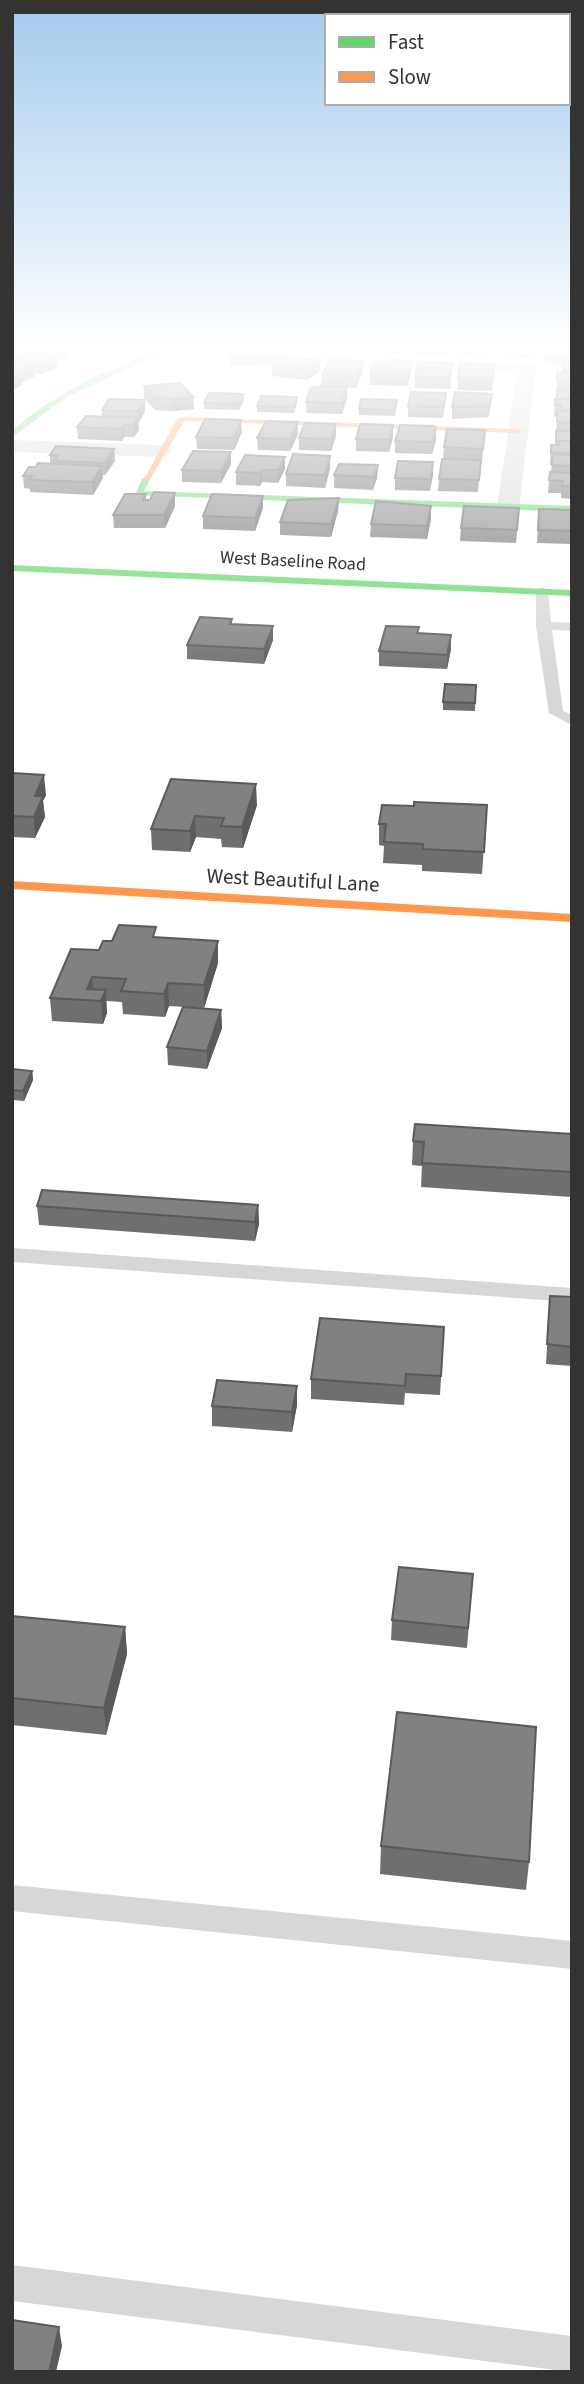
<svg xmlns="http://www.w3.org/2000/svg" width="584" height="2384" viewBox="0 0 584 2384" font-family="'Source Sans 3',sans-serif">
	<rect width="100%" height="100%" fill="#fff"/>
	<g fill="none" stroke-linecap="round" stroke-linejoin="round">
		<g fill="#d7d7d7" fill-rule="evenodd">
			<path d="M542,587L548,591L551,622L572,623V631L552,630L563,711L572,715V725L549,713L536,626V591Z"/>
			<path d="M12,1248L572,1288V1302L12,1262Z"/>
			<path d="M12,1885L572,1941V1969L12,1911Z"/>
			<path d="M12,2265L572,2336V2372L12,2301Z"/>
		</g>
		<g fill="#d7d7d7" fill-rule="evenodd">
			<path d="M319,350H337L334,355L338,357L533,364L536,368L519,507L516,512H500L497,507L517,373L336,367L316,361L313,357Z"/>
			<path d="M12,440L161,445L168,447L171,451L168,455L161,457L12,452Z"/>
		</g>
		<g fill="#63d668" fill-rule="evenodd">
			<path d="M159,350H170L68,396L12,437V431C55,392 106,371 159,350Z"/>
			<path d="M146,476L150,479L144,491L572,506V512L135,495L142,479Z"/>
			<path d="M12,565L572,590V596L12,571Z"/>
		</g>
		<g fill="#ff974d" fill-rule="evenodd">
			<path d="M181,417L518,429L522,431L518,433L184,421L150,479L143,481L177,419Z"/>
			<path d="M12,881L572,914V922L12,889Z"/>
		</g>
	</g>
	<g fill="#6f6f6f">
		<path d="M26,350H73V352L65,360L57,359L58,367L41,374L35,373V376L21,383V386L12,390V351Z"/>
		<path d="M229,350H284L285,356L320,371L307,380L272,376V365L273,364L230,365Z"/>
		<path d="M367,350H403L402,355L367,352Z"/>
		<path d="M413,350H448L446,356L413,355Z"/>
		<path d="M458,350H489L487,358L457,356Z"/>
		<path d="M503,350H536L535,358L502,357Z"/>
		<path d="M545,350H572V499L561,498V493H548L549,480L551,472L552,465H550L551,445H555L557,417H554L555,399H557V372H562V366L544,360Z"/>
		<path d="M363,361V372L356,388L347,387V398L342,414L306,413V402L321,386L322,375Z"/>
		<path d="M412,361L411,372L407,386L370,385V373L389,363Z"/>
		<path d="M452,363L450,389L415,388V377Z"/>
		<path d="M494,375L492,391L457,390L458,378Z"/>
		<path d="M144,386L193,397L194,409L172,411L155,410L144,398Z"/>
		<path d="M492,394L489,417L452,419V407Z"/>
		<path d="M145,400V411L138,423L139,430L134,437H124L122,441L78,439L77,427L102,417V410Z"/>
		<path d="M244,400L239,410L204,409V403Z"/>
		<path d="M397,400L395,416L359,415V409Z"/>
		<path d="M297,403L294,413L257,412V406Z"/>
		<path d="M445,404L443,418L408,417V406Z"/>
		<path d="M393,425V437L389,452L356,451V439Z"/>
		<path d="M436,428V440L432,454L395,453V441Z"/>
		<path d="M242,432L234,450L197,449L196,437Z"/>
		<path d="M298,434L290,451L258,450L257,438Z"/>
		<path d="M336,436L331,451L299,450V438Z"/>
		<path d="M484,442L482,461H481L478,492L438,491L439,479L443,459L444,447Z"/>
		<path d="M50,455L115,461L105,475H103V478L93,495L30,492V489L24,488L23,476L36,467L50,464Z"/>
		<path d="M245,455L285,469L278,483L262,482L260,486L236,485V472Z"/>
		<path d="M330,456V468L325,488L286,486V474Z"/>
		<path d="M231,464L221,483L182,482V470Z"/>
		<path d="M378,465L377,478L373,490L334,488V475Z"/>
		<path d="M433,474L430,491L395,490V478Z"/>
		<path d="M175,493V506L165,528H114L113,515L146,494V500H150Z"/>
		<path d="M339,498L338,511L331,537L280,535V522Z"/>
		<path d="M431,506V518L427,539L370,537L371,524Z"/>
		<path d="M263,508L255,531L203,529V516Z"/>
		<path d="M519,508L516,543L460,541L461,528Z"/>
		<path d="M539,509L572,510V544L537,543Z"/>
		<path d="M232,619V624L273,626V640L264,664L187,659V645Z"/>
		<path d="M419,627L418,633L451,649L447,669L379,666V651Z"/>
		<path d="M476,685L475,711L443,710V702Z"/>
		<path d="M12,773L46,795L43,801L45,817L35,838L12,837Z"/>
		<path d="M171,779L257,805L243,848L222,847L221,839L196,837L190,852L152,850L151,829Z"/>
		<path d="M487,805L482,874L422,871V865L383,863L384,846L379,845V824L414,806Z"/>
		<path d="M112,941H218V963L204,1008L169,1006L165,1017L123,1014L122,1002L106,1001L107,1013L103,1024L52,1021L50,998L99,950Z"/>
		<path d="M221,1010L222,1028L207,1069L168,1065L167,1047Z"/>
		<path d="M12,1069L32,1071L33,1080L24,1101L12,1100Z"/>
		<path d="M572,1134V1197L421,1187L422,1166L412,1165L413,1141Z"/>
		<path d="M258,1205L259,1224L255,1241L39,1225L37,1206Z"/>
		<path d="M572,1297V1366L546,1364L549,1315Z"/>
		<path d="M444,1327L440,1395L405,1393L404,1405L311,1399V1379Z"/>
		<path d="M297,1405L292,1432L212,1426V1406Z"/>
		<path d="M473,1574L467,1648L391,1640L392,1620Z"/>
		<path d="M12,1616L125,1627L127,1654L106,1735L12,1725Z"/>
		<path d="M381,1846L529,1862L526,1890L380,1874Z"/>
	</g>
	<g fill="#5a5a5a">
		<path d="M65,350H73V352L65,360Z"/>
		<path d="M57,356L58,367L41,374L40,363Z"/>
		<path d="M320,360V371L307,380V369Z"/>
		<path d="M363,361V372L356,388V376Z"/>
		<path d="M412,361L411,372L407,386V375Z"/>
		<path d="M35,365V376L21,383V386L12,390V379L19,375V372Z"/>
		<path d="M347,387V398L342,414V403Z"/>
		<path d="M244,394V400L239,410V404Z"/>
		<path d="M193,397L194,409L172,411V399Z"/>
		<path d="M297,397V403L294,413V407Z"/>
		<path d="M145,400V411L139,423L138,411Z"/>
		<path d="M138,418L139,430L134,437L133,425Z"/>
		<path d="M241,420L242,432L234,450V438Z"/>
		<path d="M298,422V434L290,451V439Z"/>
		<path d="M336,424V436L331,451V439Z"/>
		<path d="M124,425V437L122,441L121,429Z"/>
		<path d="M393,425V437L389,452V440Z"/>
		<path d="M436,428V440L432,454L433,442Z"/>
		<path d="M114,449L115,461L105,475V463Z"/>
		<path d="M231,452V464L221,483V471Z"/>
		<path d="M330,456V468L325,488V475Z"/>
		<path d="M285,457V469L278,483V470Z"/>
		<path d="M433,462V474L430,491L431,479Z"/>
		<path d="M378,465L377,478L373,490L374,477Z"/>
		<path d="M102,466L103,478L93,495L92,482Z"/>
		<path d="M262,470V482L260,486V473Z"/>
		<path d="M175,493V506L165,528L164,515Z"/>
		<path d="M263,496V508L255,531V518Z"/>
		<path d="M339,498L338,511L331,537V524Z"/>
		<path d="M431,506V518L427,539V526Z"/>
		<path d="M273,626V640L264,664V649Z"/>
		<path d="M451,635V649L447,669V655Z"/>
		<path d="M44,775L46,795L43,801L45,817L35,838L34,817L35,796Z"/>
		<path d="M256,784L257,805L243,848L242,827Z"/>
		<path d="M195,816L196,837L190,852V831Z"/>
		<path d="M218,941V963L204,1008V985Z"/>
		<path d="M92,977L94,1000L87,989Z"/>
		<path d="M168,983L169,1006L165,1017L164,994Z"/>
		<path d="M106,990L107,1013L103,1024L101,1001Z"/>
		<path d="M221,1010L222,1028L207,1069V1051Z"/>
		<path d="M32,1071L33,1080L24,1101L23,1091Z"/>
		<path d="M258,1205L259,1224L255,1241V1222Z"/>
		<path d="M297,1386V1405L292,1432V1412Z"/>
		<path d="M125,1627L127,1654L106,1735L104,1708Z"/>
		<path d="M59,2327L62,2346L56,2372H49Z"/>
	</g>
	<g fill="#818181" stroke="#5a5a5a" stroke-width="2">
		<path d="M21,350L57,356L40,363L12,359V351Z"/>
		<path d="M230,350H284L285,353L230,354Z"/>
		<path d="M458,350H487V352Z"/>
		<path d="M549,350H572V358H571Z"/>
		<path d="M285,356L320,360L307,369L272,365Z"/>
		<path d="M329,360L363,361L356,376L322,375Z"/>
		<path d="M390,360L412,361L407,375L370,373L375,362L389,363Z"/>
		<path d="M563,361H572V371L563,370Z"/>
		<path d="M12,362L35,365L19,372L12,371Z"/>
		<path d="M418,362L452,363L450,378L415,377Z"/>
		<path d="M460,363L494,364L493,379L458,378Z"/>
		<path d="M557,372H572V382L557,381Z"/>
		<path d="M12,373L20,374L12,379Z"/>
		<path d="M180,383L193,397L172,399L155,398L144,386Z"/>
		<path d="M323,386L347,387L342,403L306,402L311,388Z"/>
		<path d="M557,390L572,391V399H557Z"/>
		<path d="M411,392L446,393L444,407L408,406Z"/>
		<path d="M455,392L492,394L490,406L452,407Z"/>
		<path d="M209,393L244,394L239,404L204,403Z"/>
		<path d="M261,396L297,397L294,407L257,406Z"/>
		<path d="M109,399L145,400L138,411L102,410Z"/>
		<path d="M361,399L397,400L395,410L359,409Z"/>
		<path d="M555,399H572V410H561V405H555Z"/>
		<path d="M557,411L572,412V423L557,422Z"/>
		<path d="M86,416L138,418L133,425H124L121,429L77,427Z"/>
		<path d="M205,419L241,420L234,438L196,437Z"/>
		<path d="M266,421L298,422L290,439L257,438Z"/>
		<path d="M305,423L336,424L331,439L299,438Z"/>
		<path d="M360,424L393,425L389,440L356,439Z"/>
		<path d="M400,425L434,426L436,428L433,442L395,441Z"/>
		<path d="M447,429L485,430L483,449L444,447Z"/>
		<path d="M556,431H572V441H559V442H556Z"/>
		<path d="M559,441H572V453H551V445H559Z"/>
		<path d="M56,446L114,449L105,463L54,461L58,455H50Z"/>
		<path d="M193,451L231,452L221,471L182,470Z"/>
		<path d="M293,454L330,456L325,475L286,474Z"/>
		<path d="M553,454L572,455V466L552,465Z"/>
		<path d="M245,455L285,457L278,470H262L260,473L236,472Z"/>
		<path d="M442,459L481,460L479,480L439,479Z"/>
		<path d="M398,461L433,462L431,479L395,478Z"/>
		<path d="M38,463L102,466L92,482L29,480L32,476H23L29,467H36Z"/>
		<path d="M339,464L378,465L374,477L334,475Z"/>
		<path d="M550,472L572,473V486H562L563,481L549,480Z"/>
		<path d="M154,492L175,493L164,515H113L125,494H146L143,500H150Z"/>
		<path d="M212,494L263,496L255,518L203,516Z"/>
		<path d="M339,498L331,524L280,522L288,500Z"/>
		<path d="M376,501L431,506L427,526L371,524Z"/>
		<path d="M464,506L519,508L517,530L461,528Z"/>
		<path d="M539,509L572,510V531L538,530Z"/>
		<path d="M200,617L232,619L230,624L273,626L264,649L187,645Z"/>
		<path d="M386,626L419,627L417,633L451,635L447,655L379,651Z"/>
		<path d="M445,684L476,685L475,703L443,702Z"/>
		<path d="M12,773L44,775L35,796H43L34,817L12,816Z"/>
		<path d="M171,779L256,784L242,827L221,826L224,818L195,816L190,831L151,829Z"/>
		<path d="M414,802L487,805L484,852L423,849V844L384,842L386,824H379L382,805L414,806Z"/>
		<path d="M119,925L156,927L153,937L218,941L204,985L168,983L164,994L121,991L126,979L92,977L87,989L106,990L101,1001L50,998L71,949L99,950L103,941H112Z"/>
		<path d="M183,1007L221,1010L207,1051L167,1047Z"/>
		<path d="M12,1069L32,1071L23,1091L12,1090Z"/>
		<path d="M415,1124L572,1134V1172L422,1163L424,1142L413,1141Z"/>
		<path d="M42,1190L258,1205L255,1222L37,1206Z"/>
		<path d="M550,1296L572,1297V1347L547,1344Z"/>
		<path d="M320,1318L444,1327L441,1376L406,1374L405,1386L311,1379Z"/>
		<path d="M217,1380L297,1386L292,1412L212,1406Z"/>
		<path d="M399,1567L473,1574L468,1628L392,1620Z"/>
		<path d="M12,1616L125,1627L104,1708L12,1698Z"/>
		<path d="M397,1712L536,1727L529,1862L381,1846Z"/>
		<path d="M12,2320L59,2327L49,2372H12Z"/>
	</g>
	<linearGradient id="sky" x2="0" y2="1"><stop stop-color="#a3caec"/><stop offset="0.51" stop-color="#fff"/><stop offset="1" stop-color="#fff" stop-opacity="0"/></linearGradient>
	<rect width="584" height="684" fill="url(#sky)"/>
	<g text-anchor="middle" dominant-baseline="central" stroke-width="7" stroke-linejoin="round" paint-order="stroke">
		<g font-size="18" fill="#333" stroke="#fff">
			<text transform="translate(293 561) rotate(3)">West Baseline Road</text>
		</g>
		<g font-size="21" fill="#333" stroke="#fff">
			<text transform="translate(293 880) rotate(3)">West Beautiful Lane</text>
		</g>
	</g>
	<rect width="584" height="2384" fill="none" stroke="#333333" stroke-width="28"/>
	<rect x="325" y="14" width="245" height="91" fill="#ffffff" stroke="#adadad" stroke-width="2"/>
	<rect x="339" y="37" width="35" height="10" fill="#63d668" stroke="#adadad" stroke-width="2"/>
	<text x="388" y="49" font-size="21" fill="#333333">Fast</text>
	<rect x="339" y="72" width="35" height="10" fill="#ff974d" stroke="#adadad" stroke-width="2"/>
	<text x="388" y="84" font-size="21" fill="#333333">Slow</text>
</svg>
